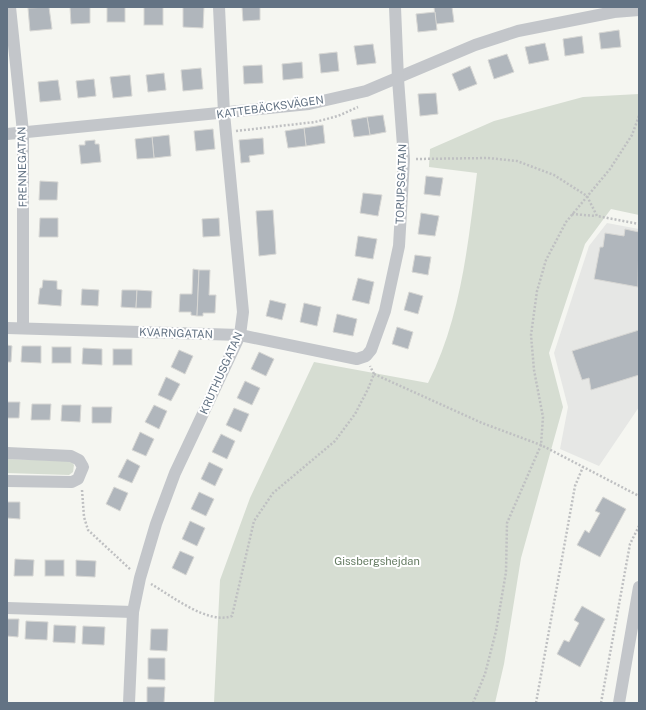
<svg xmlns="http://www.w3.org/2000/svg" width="646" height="710" viewBox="0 0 646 710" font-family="'Public Sans',sans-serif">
	<rect width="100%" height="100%" fill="#f5f6f1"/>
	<path fill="#e6e7e5" d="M607,223L639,229V407L599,466L560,449L568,407L554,353L589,246Z"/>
	<g fill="#d6ddd2">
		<path d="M639,94V215L611,209L585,244L549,353L563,407L521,558L504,664L495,703H214L220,580L250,498L314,362L428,383C461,318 468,244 477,173L429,167L430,149L494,121L583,97Z"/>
		<path d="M7,459L71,461L74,465L73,472L69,475L7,473Z"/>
	</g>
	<g fill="#b0b6bc" stroke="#d7d7d4">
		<path d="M49,7L52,29L30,31L28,8Z"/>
		<path d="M70,7H90V23L71,24Z"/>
		<rect x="107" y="7" width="18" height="15"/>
		<rect x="144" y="7" width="19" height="18"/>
		<path d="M183,7H204L203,28L183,27Z"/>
		<path d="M242,7H260V20L243,21Z"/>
		<path d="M434,7H452L454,22L436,24Z"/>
		<path d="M435,12L437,30L418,32L416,14Z"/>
		<path d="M619,30L621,47L601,49L599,33Z"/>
		<path d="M582,36L584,53L565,56L563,39Z"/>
		<path d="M545,43L549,60L529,64L525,47Z"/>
		<path d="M373,44L376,63L357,65L354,46Z"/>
		<path d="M337,52L339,71L321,73L319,54Z"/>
		<path d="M507,54L514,72L494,79L488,60Z"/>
		<path d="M302,62L303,78L283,80L282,64Z"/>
		<path d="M262,65L263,83L244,84L243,66Z"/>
		<path d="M470,66L477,84L459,91L452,74Z"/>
		<path d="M201,68L203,89L183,91L181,70Z"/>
		<path d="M164,73L166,90L148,92L146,75Z"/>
		<path d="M130,75L132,96L113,98L110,77Z"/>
		<path d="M94,79L96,96L78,98L76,81Z"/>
		<path d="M58,80L61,100L40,102L38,82Z"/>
		<path d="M436,93L438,114L420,116L418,94Z"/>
		<path d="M383,115L386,132L370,135L367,117Z"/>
		<path d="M367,117L370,135L354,137L351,120Z"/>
		<path d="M323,125L325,143L306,146L304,128Z"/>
		<path d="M304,128L306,146L288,148L285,131Z"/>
		<path d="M213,129L215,149L196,151L194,131Z"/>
		<path d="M169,135L171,156L154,158L152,137Z"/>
		<path d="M152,137L154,158L137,159L135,139Z"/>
		<path d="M263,138L264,154L249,156L250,162L241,163L239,140Z"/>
		<path d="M95,140V144H99L101,162L81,164L79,145H85V141Z"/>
		<path d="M426,176L443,178L440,196L424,194Z"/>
		<path d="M40,181L58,182L57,200H39Z"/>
		<path d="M363,193L382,195L378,216L360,213Z"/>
		<path d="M273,210L276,254L259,256L256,211Z"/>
		<path d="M421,213L439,216L435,236L418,234Z"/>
		<path d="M40,218H58V237H39Z"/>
		<path d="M219,218L220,236L203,237L202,219Z"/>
		<path d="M625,229L639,232L638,287L594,279L600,247H603L605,233L624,236Z"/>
		<path d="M358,236L377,239L373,259L355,256Z"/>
		<path d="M415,255L431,257L428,275L412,272Z"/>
		<path d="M193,269L199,270L197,316L191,315V312H179L180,294H192Z"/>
		<path d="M199,270H210L209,295H216L215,313H203V316H197Z"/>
		<path d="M358,278L374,282L369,304L352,300Z"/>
		<path d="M43,280L57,281V289L62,290L61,306L38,304L40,288H42Z"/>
		<path d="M82,289L99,290L98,306L81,305Z"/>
		<path d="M122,290H137L136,308L121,307Z"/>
		<path d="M137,290L152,291L151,308H136Z"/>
		<path d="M409,292L423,296L418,314L404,310Z"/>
		<path d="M270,300L286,304L282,320L266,316Z"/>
		<path d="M304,303L321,307L317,326L300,322Z"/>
		<path d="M337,314L357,319L353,336L333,332Z"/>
		<path d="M397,327L413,332L408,349L392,344Z"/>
		<path d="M639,330V375L591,390L589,378L582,380L572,351Z"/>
		<path d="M7,345L12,346L11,362H7Z"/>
		<path d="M22,346H41V363L21,362Z"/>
		<rect x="52" y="347" width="19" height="16"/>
		<path d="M83,348L102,349V365L82,364Z"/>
		<rect x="113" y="349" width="19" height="16"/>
		<path d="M179,350L193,356L185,374L171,367Z"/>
		<path d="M259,352L274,359L266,376L251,369Z"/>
		<path d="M166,377L180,384L171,401L158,395Z"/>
		<path d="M245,381L260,388L252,405L237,398Z"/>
		<path d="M7,402H20L19,418H7Z"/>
		<path d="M32,404H51L50,420H31Z"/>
		<path d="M62,405H81L80,422L61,421Z"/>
		<path d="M154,405L167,411L159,429L145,422Z"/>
		<path d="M92,407H112L111,423H92Z"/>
		<path d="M234,408L249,414L241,432L226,425Z"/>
		<path d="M140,432L154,439L146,456L132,450Z"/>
		<path d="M221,434L235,441L227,459L212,452Z"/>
		<path d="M127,459L140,466L132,483L118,477Z"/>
		<path d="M209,462L223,469L215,486L201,479Z"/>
		<path d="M114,487L128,493L120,511L106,504Z"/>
		<path d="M199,492L214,499L206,516L191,509Z"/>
		<path d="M603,497L626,509L600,557L577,545L585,530L589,533L600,513L595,511Z"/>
		<path d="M7,502H20V519L7,518Z"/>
		<path d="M190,521L205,528L197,546L182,539Z"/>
		<path d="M180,551L194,557L186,575L172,568Z"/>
		<path d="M15,559L34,560L33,576H14Z"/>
		<rect x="45" y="560" width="19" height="16"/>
		<path d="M76,560L96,561L95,577L76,576Z"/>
		<path d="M582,606L605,619L580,667L557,654L564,640L569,642L579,623L574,620Z"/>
		<path d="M7,619H19L18,637L7,636Z"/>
		<path d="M26,621L48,622L47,640L25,639Z"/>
		<path d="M54,625L76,626L75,643L53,642Z"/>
		<path d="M83,626L105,627L104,645L82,644Z"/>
		<path d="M151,629H168L167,651L150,650Z"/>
		<path d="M148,658H165V680L148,679Z"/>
		<path d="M147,687H165L164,703H147Z"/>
	</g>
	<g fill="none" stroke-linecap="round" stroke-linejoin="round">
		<g stroke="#bfc0c2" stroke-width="2.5" stroke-dasharray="2 2" stroke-linecap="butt">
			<path d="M236,131L315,122L338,116L358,107"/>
			<path d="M416,159L488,158L517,161L554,175L587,196L597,216L639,224"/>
			<path d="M572,214L596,216"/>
			<path d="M374,374L482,423L541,445L639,496"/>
			<path d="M82,490L84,517L88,530L131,570"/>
			<path d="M151,584C172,596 208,625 232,616L254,521L273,493L335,441L355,414L368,389L374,374L370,366"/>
			<path d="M473,703L485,674L496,631L506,572L507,523L541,445L543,417L534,370L531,335L537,291L546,260L566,222L610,169L632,135L639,116"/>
			<path d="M536,703L575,486L583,467"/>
			<path d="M601,703L630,544L639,526"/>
		</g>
		<g stroke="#c3c6ca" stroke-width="12">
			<path d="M10,7L23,132V328"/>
			<path d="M7,134L309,104L366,91L475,45L518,31L614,12L639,10"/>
			<path d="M7,328L240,335L357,359L366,356L371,350L385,311L399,246L404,159L398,79L395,7"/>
			<path d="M7,453L71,456L79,460L83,467L78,479L72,482L7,481"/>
			<path d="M7,608L133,612"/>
			<path d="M129,703L133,612L140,578L156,524L175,473L240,335L243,312L224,113L219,7"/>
			<path d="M619,703L639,587"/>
		</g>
	</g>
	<g text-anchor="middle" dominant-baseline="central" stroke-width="4" stroke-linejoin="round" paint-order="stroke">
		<g font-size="11" fill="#637384" stroke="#fff">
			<text transform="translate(270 107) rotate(-8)">KATTEBÄCKSVÄGEN</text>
			<text transform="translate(22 167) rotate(-91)">FRENNEGATAN</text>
			<text transform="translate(401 184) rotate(-88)">TORUPSGATAN</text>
			<text transform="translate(176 333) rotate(2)">KVARNGATAN</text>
			<text transform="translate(221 373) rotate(-66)">KRUTHUSGATAN</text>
		</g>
		<g font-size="11" fill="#657b62" stroke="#fff">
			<text x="377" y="561">Gissbergshejdan</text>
		</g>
	</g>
	<rect width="646" height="710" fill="none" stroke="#637384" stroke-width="16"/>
</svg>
